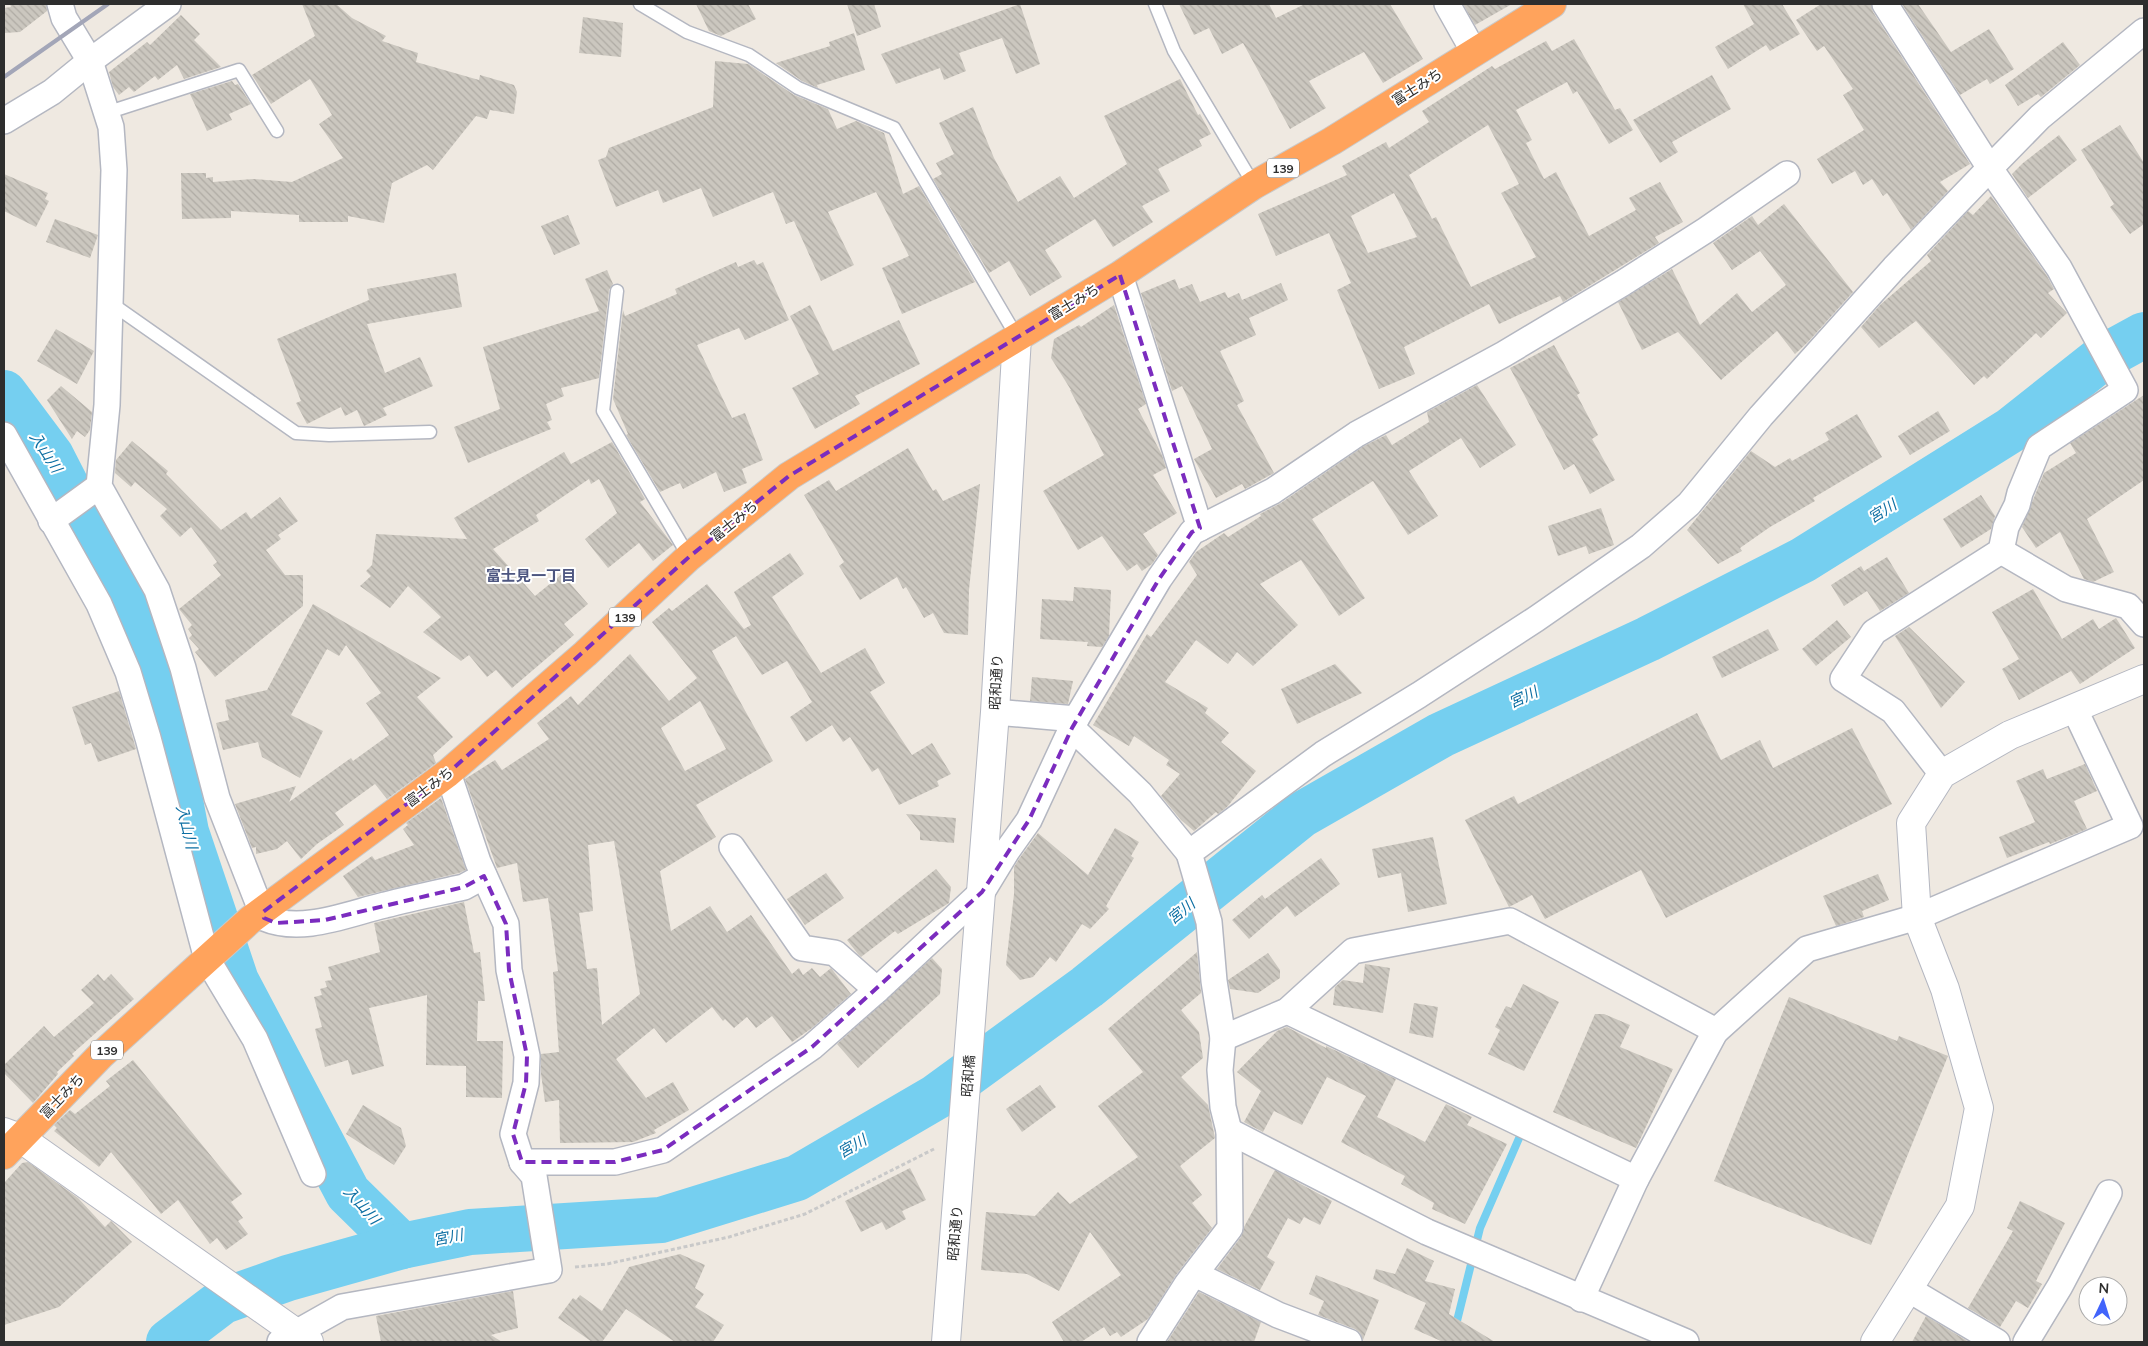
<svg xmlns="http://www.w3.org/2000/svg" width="2148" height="1346" viewBox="0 0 2148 1346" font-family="Mulish,'Noto Sans JP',sans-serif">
	<defs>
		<pattern id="building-back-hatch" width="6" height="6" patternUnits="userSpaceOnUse" patternTransform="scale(1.25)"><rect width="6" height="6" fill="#cbc7bf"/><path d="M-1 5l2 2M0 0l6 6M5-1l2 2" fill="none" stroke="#afaba4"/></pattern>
	</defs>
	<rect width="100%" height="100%" fill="#efe9e1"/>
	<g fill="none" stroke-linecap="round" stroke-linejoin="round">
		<path stroke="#75cff0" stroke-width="8" d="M1448,1342L1454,1333L1480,1228L1520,1136"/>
		<g stroke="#75cff0" stroke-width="46">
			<path d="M4,393L51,456L152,653L186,832L236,981L348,1193L402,1246"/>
			<path d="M169,1342L223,1301L288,1278L402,1246L470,1232L661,1220L797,1178L936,1097L1087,987L1301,815L1441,735L1648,639L1803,560L2011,430L2102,358L2144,335"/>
		</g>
	</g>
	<g fill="url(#building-back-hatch)" fill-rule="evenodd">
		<path d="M10,4H46L47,11L20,32L4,33V8L11,7Z"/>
		<path d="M302,4H336L352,18L386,36L382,41L418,53L416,62L479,80L480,75L514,85L517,92L514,114L490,110L487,119L476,116L433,170L427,165L392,183L384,223L348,216V222H299V215L231,211V218L182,219L181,173H206V178L213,177V182L253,179L292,182L343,158L319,124L332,115L310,79L271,104L252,75L315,36Z"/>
		<path d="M696,4H748L756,19L721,36L709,31Z"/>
		<path d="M847,4H874L881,27L857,36Z"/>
		<path d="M1020,4L1040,64L1016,74L1002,38L959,53L966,71L944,80L940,68L896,84L881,54Z"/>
		<path d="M1179,4H1269L1276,18L1305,4H1390L1423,59L1383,83L1364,52L1309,81L1326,108L1290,129L1243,43L1222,54L1209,28L1194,35Z"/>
		<path d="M1463,4H1512L1475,25Z"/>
		<path d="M1743,4H1782L1800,34L1770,51L1766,45L1728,69L1715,47L1754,24Z"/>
		<path d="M1821,4H1871L1873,12L1970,164L1940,182L1948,191L1911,230L1887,193L1883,196L1872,179L1863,185L1855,171L1832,184L1817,159L1864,130L1843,95L1853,89L1824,46L1817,51L1796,20Z"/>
		<path d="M1902,4H1918L1951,52L1989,29L2014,69L1990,84L1987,79L1960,95Z"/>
		<path d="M181,15L200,34L194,40L221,67L184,79L177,65L158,80L155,76L134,92L129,87L119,95L113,87L109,72L147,42L150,45Z"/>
		<path d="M583,17L623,23L621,57L579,53Z"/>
		<path d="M854,33L865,70L817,85L818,88L802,81L776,63L830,46L829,42Z"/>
		<path d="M1574,39L1615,110L1620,108L1633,130L1609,144L1577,91L1573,94L1567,82L1516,110L1532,140L1526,143L1544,179L1556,172L1589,236L1636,210L1629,198L1660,182L1683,222L1655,237L1659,243L1563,302L1560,296L1499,324L1489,304L1404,347L1415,374L1379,389L1337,290L1351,283L1329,233L1276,256L1258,214L1347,175L1342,166L1386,142L1389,148L1429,122L1422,111L1492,66L1495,69L1546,41L1552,51ZM1488,125L1519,184L1501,193L1536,257L1471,287L1436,217L1432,219L1409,175ZM1394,193L1417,237L1368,253L1351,216Z"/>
		<path d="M2063,42L2080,65L2041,97L2038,94L2018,106L2005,85Z"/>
		<path d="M715,61L748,64L794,95L828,109L837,129L856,121L884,133L903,194L919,186L975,282L902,314L882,268L909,256L876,192L828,212L854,265L821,281L794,221L786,224L773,192L713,217L701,188L663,203L658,190L616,207L598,160L606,157L609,148L713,107Z"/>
		<path d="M1712,75L1731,109L1672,142L1678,152L1660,163L1633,120Z"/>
		<path d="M1180,79L1198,115L1200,114L1211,134L1199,140L1202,146L1158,169L1170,191L1142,206L1153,222L1113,247L1095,219L1045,250L1062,277L1030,296L1009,261L989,273L933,179L942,174L936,163L954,154L939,123L973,107L994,158L1018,202L1060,176L1074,198L1127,164L1104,116Z"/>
		<path d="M232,81L235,85L238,84L251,104L229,114L232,120L207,131L190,94Z"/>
		<path d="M2120,125L2144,163V224L2130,234L2110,207L2114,204L2081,150Z"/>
		<path d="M2059,135L2077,160L2028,198L2012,174L2023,163Z"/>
		<path d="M4,174L48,193L45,199L49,201L36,227L4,211Z"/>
		<path d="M1991,196L2047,276L2054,289L2048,293L2067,313L2041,338L2036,333L1987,379L1984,376L1974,385L1916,321L1879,348L1861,327L1880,305L1931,261L1927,255L1968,211L1973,215Z"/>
		<path d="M1784,204L1853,292L1808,342L1795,354L1777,331L1721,380L1678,332L1642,350L1618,302L1672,269L1700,325L1737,293L1752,312L1786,285L1760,251L1732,270L1713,243L1752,216L1758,225Z"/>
		<path d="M568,215L580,244L554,255L541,226Z"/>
		<path d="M55,219L98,235L90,258L46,242Z"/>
		<path d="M754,260L757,265L763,262L789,320L745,340L739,328L697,345L732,418L745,413L763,460L742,469L747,483L724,492L716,472L683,489L680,483L660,492L626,435L628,434L613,399L623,310L625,316L677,294L675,289L736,262L738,267Z"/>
		<path d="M607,270L613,284L609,290L599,378L561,388L564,396L546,404L552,420L547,422L551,429L468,463L454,427L500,409L483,347L599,311L585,279Z"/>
		<path d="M456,273L462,307L367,324L385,373L420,357L433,386L383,408L387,415L364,426L357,410L345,416L341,407L307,424L296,403L301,401L277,339L369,300L367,289Z"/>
		<path d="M1175,279L1179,289L1192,284L1200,302L1225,292L1228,298L1239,293L1242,300L1281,283L1288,300L1249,318L1256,335L1220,351L1244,401L1237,405L1274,473L1245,489L1242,484L1216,498L1194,459L1212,449L1182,386L1172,391L1141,293Z"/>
		<path d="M810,305L833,351L899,320L920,364L855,396L860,404L815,429L792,388L819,374L790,316Z"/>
		<path d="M1114,305L1146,404L1138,409L1162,455L1166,468L1153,475L1177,513L1143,534L1158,555L1152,564L1142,571L1137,564L1127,571L1102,536L1078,550L1043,491L1104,455L1070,390H1071L1051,358L1054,339L1079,325L1081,327Z"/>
		<path d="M56,329L94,351L77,384L37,361Z"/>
		<path d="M1554,345L1580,393L1577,395L1598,435L1592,439L1615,480L1590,494L1574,464L1564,470L1510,368Z"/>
		<path d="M1477,385L1516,445L1480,468L1461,438L1409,471L1438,516L1408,535L1373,481L1312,519L1365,598L1339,616L1301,560L1260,584L1298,625L1253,666L1237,652L1228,664L1196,640L1165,682L1208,708L1205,713L1229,733L1221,742L1256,771L1227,807L1218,814L1216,812L1194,831L1181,820L1161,796L1180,774L1166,765L1169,760L1134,736L1129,746L1093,725L1147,634L1151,637L1197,575L1189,562L1196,552L1224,533L1228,537L1261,516L1260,514L1281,503L1364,446L1386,435L1392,445L1429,422L1427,412Z"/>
		<path d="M61,386L92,412L90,430L85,437L77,431L72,439L47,400Z"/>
		<path d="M2144,395V480L2087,519L2114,572L2093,582L2084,579L2060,532L2036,548L2022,527L2044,473L2076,453L2070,443Z"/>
		<path d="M1938,411L1950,431L1910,455L1898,436Z"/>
		<path d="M1857,414L1882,457L1813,498L1815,501L1770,527L1740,548L1742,551L1718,564L1687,530L1751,451L1775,467L1790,458L1792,461L1829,440L1825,433Z"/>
		<path d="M132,441L168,471L166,474L221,530L246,512L251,519L280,497L298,521L278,535L281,539L266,550L285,575H303V606L215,677L195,652L199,649L189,638L192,635L188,629L192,625L179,609L221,575L213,565L217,562L191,527L180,537L160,516L167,509L135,482L131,487L115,473L116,460Z"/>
		<path d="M612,442L645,499L640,502L673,545L653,561L639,543L608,568L585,539L617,513L599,479L591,484L589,479L536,515L539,521L493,549L535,596L562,574L588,604L564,624L574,635L512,688L496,670L487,677L469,655L461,661L423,632L441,617L408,586L390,608L360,586L371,576L366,571L372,565L376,534L467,539L454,518L564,452L571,464Z"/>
		<path d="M908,448L933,491L936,489L943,501L980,484L969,590L968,635L944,633L933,613L924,618L906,587L903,589L897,577L860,600L839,566L844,562L804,495L829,480L836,491Z"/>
		<path d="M1981,495L1995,516L1991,529L1961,548L1943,519Z"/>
		<path d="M1601,508L1614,545L1589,554L1586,546L1558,556L1548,526Z"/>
		<path d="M790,553L804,574L772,597L821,673L865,648L885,683L870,692L912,755L932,743L951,774L937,781L939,786L899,805L878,768L872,772L850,737L843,742L832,725L806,742L790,717L812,702L787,661L762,675L736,636L712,651L773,761L696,805L716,837L660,871L671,931L710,906L727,932L751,915L792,974L799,968L803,975L812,968L820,977L831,968L851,994L812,1028L792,1042L772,1016L756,1028L747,1017L734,1028L725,1019L723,1021L712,1007L666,1043L654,1028L616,1059L646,1098L673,1082L689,1110L654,1130L656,1133L633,1142L560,1143L559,1100L545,1102L541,1074V1054L559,1052L553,972L558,971L548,898L523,902L517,863L497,868L465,779L495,760L502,770L549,739L537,723L571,696L578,705L630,654L669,701L697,678L652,622L669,608L672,611L707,584L744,629L751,625L734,592ZM700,701L726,749L685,771L661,728ZM614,841L640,994L602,1025L597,968L587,969L579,913L593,911L588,845Z"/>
		<path d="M1887,557L1909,593L1880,611L1867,591L1844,606L1831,585L1861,566L1864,571Z"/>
		<path d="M1074,587L1111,590L1109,636L1102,647L1087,646L1088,642L1040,639L1042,599L1073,601Z"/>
		<path d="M2033,589L2062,639L2093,619L2099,629L2116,618L2135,648L2080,684L2071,671L2019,700L2002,669L2019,659L1992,612Z"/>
		<path d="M313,604L441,678L417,697L453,737L433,755L436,763L387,799L375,784L335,813L344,825L317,844L301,859L287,841L277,849L256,854V847L252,848L235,804L296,786L289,802L351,758L353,761L389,735L366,703L381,693L346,645L339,656L327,649L291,715L323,731L300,778L262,757L258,742L223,750L216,723L229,720L225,700L267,690Z"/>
		<path d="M1837,620L1851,637L1816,666L1802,649Z"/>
		<path d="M1909,627L1965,682L1941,708L1895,636Z"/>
		<path d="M1768,629L1779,650L1722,678L1712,657Z"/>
		<path d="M1335,664L1362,693L1297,724L1281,689Z"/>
		<path d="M1032,677L1073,681L1068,704L1030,701Z"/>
		<path d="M119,691L136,749L98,762L91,743L85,745L72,707Z"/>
		<path d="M1697,713L1721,760L1760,740L1773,768L1852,728L1892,804L1666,918L1641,870L1545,919L1532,895L1509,907L1465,820L1514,796L1518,804Z"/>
		<path d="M2085,764L2097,791L2074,801L2087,829L2050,844L2049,842L2007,858L1999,837L2035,822L2016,781L2043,769L2047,779Z"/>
		<path d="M441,798L466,870L459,873L358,897L343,876L372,856L375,860L414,845L403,829L408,825L406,823Z"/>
		<path d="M906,814L956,818L954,843L920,840V832Z"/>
		<path d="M1115,828L1139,842L1131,856L1134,858L1106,906L1109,909L1090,929L1082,924L1056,962L1050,957L1033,977L1020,980L1006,965L1014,894V867L1019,859L1038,833L1088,875Z"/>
		<path d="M1433,837L1447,904L1408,912L1401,873L1378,878L1372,849Z"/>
		<path d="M1321,858L1340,884L1295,917L1287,906L1249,939L1232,920L1262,895L1265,899Z"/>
		<path d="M936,869L951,887L949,903L898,934L895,931L861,957L858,954L847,940Z"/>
		<path d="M826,873L844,898L805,925L787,899Z"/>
		<path d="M1878,874L1889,900L1862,911L1864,917L1836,926L1823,896Z"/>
		<path d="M464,902L474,953L480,952L485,1001H478L477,1041H503L502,1098L466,1097V1066L426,1065L427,995L369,1008L384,1066L352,1075L348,1060L325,1067L315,1029L322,1027L314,997L322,995L320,989L327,987L325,981L332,980L328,967L380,952L374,923Z"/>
		<path d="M1197,952L1201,993L1181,1010L1199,1032L1203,1058L1181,1077L1208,1105L1215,1138L1180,1166L1202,1195L1192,1203L1212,1228L1176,1275L1148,1319L1121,1337L1117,1332L1110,1336L1104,1327L1081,1342H1064L1052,1322L1121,1275L1090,1232L1059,1291L1027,1274L981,1270L986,1212L1035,1216L1058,1192L1070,1204L1138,1157L1098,1106L1143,1072L1108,1029Z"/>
		<path d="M1268,953L1280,970V978L1258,993L1230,989L1228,980Z"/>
		<path d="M932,958L942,969L940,994L858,1068L837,1044Z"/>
		<path d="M1365,964L1390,968L1383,1013L1333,1005L1335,987L1343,980L1363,983Z"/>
		<path d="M98,974L104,981L111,974L134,999L72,1054L74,1056L57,1072L58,1074L33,1103L4,1073V1065L44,1026L54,1037L94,1003L81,990Z"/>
		<path d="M1523,984L1559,1002L1524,1071L1488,1054L1500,1030L1495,1027L1506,1006L1511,1008Z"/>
		<path d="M1789,997L1897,1041L1899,1036L1948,1056L1871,1245L1714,1181Z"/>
		<path d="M1414,1003L1438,1007L1433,1038L1409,1033Z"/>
		<path d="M1595,1014H1604L1630,1025L1620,1047L1673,1069L1636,1148L1553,1112Z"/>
		<path d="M1287,1027L1326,1048V1046L1396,1079L1377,1117L1425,1142L1446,1104L1472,1117L1467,1125L1507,1144L1465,1224L1432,1209L1434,1203L1401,1184L1405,1176L1341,1142L1366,1096L1327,1077L1302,1125L1274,1111L1263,1132L1244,1122L1261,1091L1237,1072L1277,1031Z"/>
		<path d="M133,1060L242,1194L231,1202L243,1218L238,1221L248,1234L226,1250L217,1238L210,1244L178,1200L161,1214L111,1152L99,1167L54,1131L57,1128L54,1125L70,1110L75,1114L110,1086L106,1081Z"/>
		<path d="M1040,1085L1056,1107L1022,1132L1006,1109Z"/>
		<path d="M363,1105L401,1128L406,1146L394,1165L346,1134Z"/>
		<path d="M28,1162L78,1198L105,1227L111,1221L132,1242L59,1307L4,1325V1183L22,1163Z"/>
		<path d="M910,1168L926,1200L902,1211L906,1219L886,1230L882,1222L861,1232L845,1201Z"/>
		<path d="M1275,1170L1332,1201L1320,1225L1304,1217L1300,1224L1288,1218L1267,1257L1275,1262L1260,1290L1217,1269L1241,1237L1244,1227Z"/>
		<path d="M2020,1201L2065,1223L2036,1281L2042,1284L2028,1308L2016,1301L2000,1327L1968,1308L2013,1231L2007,1228Z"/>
		<path d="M1407,1248L1434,1261L1425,1281L1455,1289L1449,1314L1495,1342H1443L1414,1329L1426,1303L1373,1279L1376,1269L1395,1274Z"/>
		<path d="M680,1254L705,1265L695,1288L704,1294L695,1307L724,1325L713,1342H675L626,1309L602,1342H592L558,1318L573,1298L576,1300L580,1295L602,1311L629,1267Z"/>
		<path d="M1316,1275L1379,1300L1363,1340L1360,1333L1355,1329L1318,1315L1324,1301L1309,1294Z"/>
		<path d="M513,1291L518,1328L491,1335L502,1342H381L376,1316Z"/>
		<path d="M1199,1292L1261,1322L1254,1342H1167Z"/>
		<path d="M1926,1316L1969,1342H1912Z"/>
	</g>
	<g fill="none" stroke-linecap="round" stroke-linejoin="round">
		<g stroke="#b4b7c1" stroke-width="15">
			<g id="lane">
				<path d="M640,4L687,32L749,55L798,88L894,128L1017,337"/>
				<path d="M1155,4L1174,51L1254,185"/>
				<path d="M106,113L239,70L277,131"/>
				<path d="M617,291L603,411L689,557"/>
				<path d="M112,304L296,433L329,435L430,432"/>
			</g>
		</g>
		<g stroke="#b4b7c1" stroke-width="28">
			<g id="street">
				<path d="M60,4L64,18L90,61L111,127L114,170L107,405L99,486L157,590L183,668L217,798L264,918C302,934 347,914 385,905C411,898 437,893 464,887L484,876"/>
				<path d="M1447,4L1474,52"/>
				<path d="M1885,4L1993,173L2059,268L2125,390L2039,447L2020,493L2017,505L2006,527L2001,551L1874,632L1843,679L1893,711L1942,774"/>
				<path d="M4,121L52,92L90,61L168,4"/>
				<path d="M1120,275L1200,528"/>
				<path d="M4,435L99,604L128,672L148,738L207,959L255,1039L313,1174"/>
				<path d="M51,521L99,486"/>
				<path d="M2001,551L2066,589L2128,606L2144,624"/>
				<path d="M995,712L1076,719L1159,579L1192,532L1273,491L1357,434L1504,354L1623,283L1706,230L1787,174"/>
				<path d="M1072,728L1140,793L1189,853"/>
				<path d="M732,847L802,948L835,953L877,990"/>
				<path d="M1287,1011L1636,1179"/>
				<path d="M1223,1038L1287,1011L1353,951L1510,921L1716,1031"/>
				<path d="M1229,1131L1427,1232L1686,1342"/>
				<path d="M522,1162H615L663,1150L812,1047L877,990L982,892L1007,851L1029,820L1076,719"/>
				<path d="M1195,1274L1278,1315L1349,1342"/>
				<path d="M1908,1289L1997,1342"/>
				<path d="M1581,1299L1636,1179L1715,1032L1807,949L1917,917L2130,826L2074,708"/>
				<path d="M280,1342L342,1307L549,1270L534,1176L522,1162L513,1134L526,1083L527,1056L509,970L506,924L478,862L448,773"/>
				<path d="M1150,1342L1187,1284L1230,1228L1229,1131L1223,1107L1220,1070L1223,1038L1214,981L1209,922L1189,853L1323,754L1419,695L1536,619L1641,546L1689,504L1761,416L1894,268L1990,168L2040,117L2144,31"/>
				<path d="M2026,1342L2060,1286L2109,1193"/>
			</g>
		</g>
		<g stroke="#b4b7c1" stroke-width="30">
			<g id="secondary">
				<path d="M4,1132L20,1138L309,1342"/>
				<path d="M946,1342L995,712L1017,337"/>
				<path d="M1875,1342L1960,1206L1979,1108L1945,989L1917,917L1911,823L1942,774L2010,735L2144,679"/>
			</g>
		</g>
		<g stroke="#c9c9c9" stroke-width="30">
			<path id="highway" d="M4,1155L100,1056L250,920L448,773L585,654L689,557L789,476L1120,275L1254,185L1332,141L1552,4"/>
		</g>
		<path stroke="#c9c9c9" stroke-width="3" stroke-dasharray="4 2.5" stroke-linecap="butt" d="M575,1267L607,1264L729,1237L805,1214L934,1149"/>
		<use href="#lane" stroke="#fff" stroke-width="12"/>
		<use href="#street" stroke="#fff" stroke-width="25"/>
		<use href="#secondary" stroke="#fff" stroke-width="28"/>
		<use href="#highway" stroke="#ffa35c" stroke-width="28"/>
		<path stroke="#a3a6b8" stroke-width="4" d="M4,77L108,4"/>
	</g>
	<path fill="none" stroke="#7b2cbf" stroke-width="4" stroke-dasharray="10 6" stroke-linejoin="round" d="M1120,275L1200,528L1192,532L1159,579L1072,728L1029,820L982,892L812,1047L663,1150L615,1162H522L513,1134L526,1083L527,1056L509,970L506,924L484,876L464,887L325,920L276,923L264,918L263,912L448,773L689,557L789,476Z"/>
	<g text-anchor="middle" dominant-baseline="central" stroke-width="4" stroke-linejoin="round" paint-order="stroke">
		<g fill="#fff" stroke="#6d6d6d" stroke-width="1">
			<rect x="1267" y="158.5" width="32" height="19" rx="4"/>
			<rect x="609" y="607.5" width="32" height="19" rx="4"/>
			<rect x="91" y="1040.5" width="32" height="19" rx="4"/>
		</g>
		<g font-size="12" font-weight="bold" fill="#2e2e2e">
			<text x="1283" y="168">139</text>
			<text x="625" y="617">139</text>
			<text x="107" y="1050">139</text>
		</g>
		<g font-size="14" fill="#2e2e2e" stroke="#fff">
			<text transform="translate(1417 87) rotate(-32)">富士みち</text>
			<text transform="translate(1074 302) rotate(-31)">富士みち</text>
			<text transform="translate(734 521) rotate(-39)">富士みち</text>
			<text transform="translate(996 682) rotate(-87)">昭和通り</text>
			<text transform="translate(429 787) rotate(-37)">富士みち</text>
			<text transform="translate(968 1076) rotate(-86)">昭和橋</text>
			<text transform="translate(62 1096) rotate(-46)">富士みち</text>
			<text transform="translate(955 1233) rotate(-85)">昭和通り</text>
		</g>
		<g font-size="15" font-style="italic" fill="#0d6fa3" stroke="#fff">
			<text transform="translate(46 452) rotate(57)">入山川</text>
			<text transform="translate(1882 511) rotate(-32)">宮川</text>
			<text transform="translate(1523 697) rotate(-25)">宮川</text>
			<text transform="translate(187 827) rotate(76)">入山川</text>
			<text transform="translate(1181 911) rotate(-39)">宮川</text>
			<text transform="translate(852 1146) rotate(-30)">宮川</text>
			<text transform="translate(362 1205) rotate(48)">入山川</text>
			<text transform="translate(448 1237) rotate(-11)">宮川</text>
		</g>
		<g font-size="15" font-weight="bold" fill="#4d5680" stroke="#fff">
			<text x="531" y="575">富士見一丁目</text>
		</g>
	</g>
	<rect width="2148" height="1346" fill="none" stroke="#2e2e2e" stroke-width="10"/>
	<g transform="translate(2103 1301) rotate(4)"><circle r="24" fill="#ffffff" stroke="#ababab"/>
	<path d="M0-4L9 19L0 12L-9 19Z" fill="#4264fb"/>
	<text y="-8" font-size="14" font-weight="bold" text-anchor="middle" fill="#2e2e2e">N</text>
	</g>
</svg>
